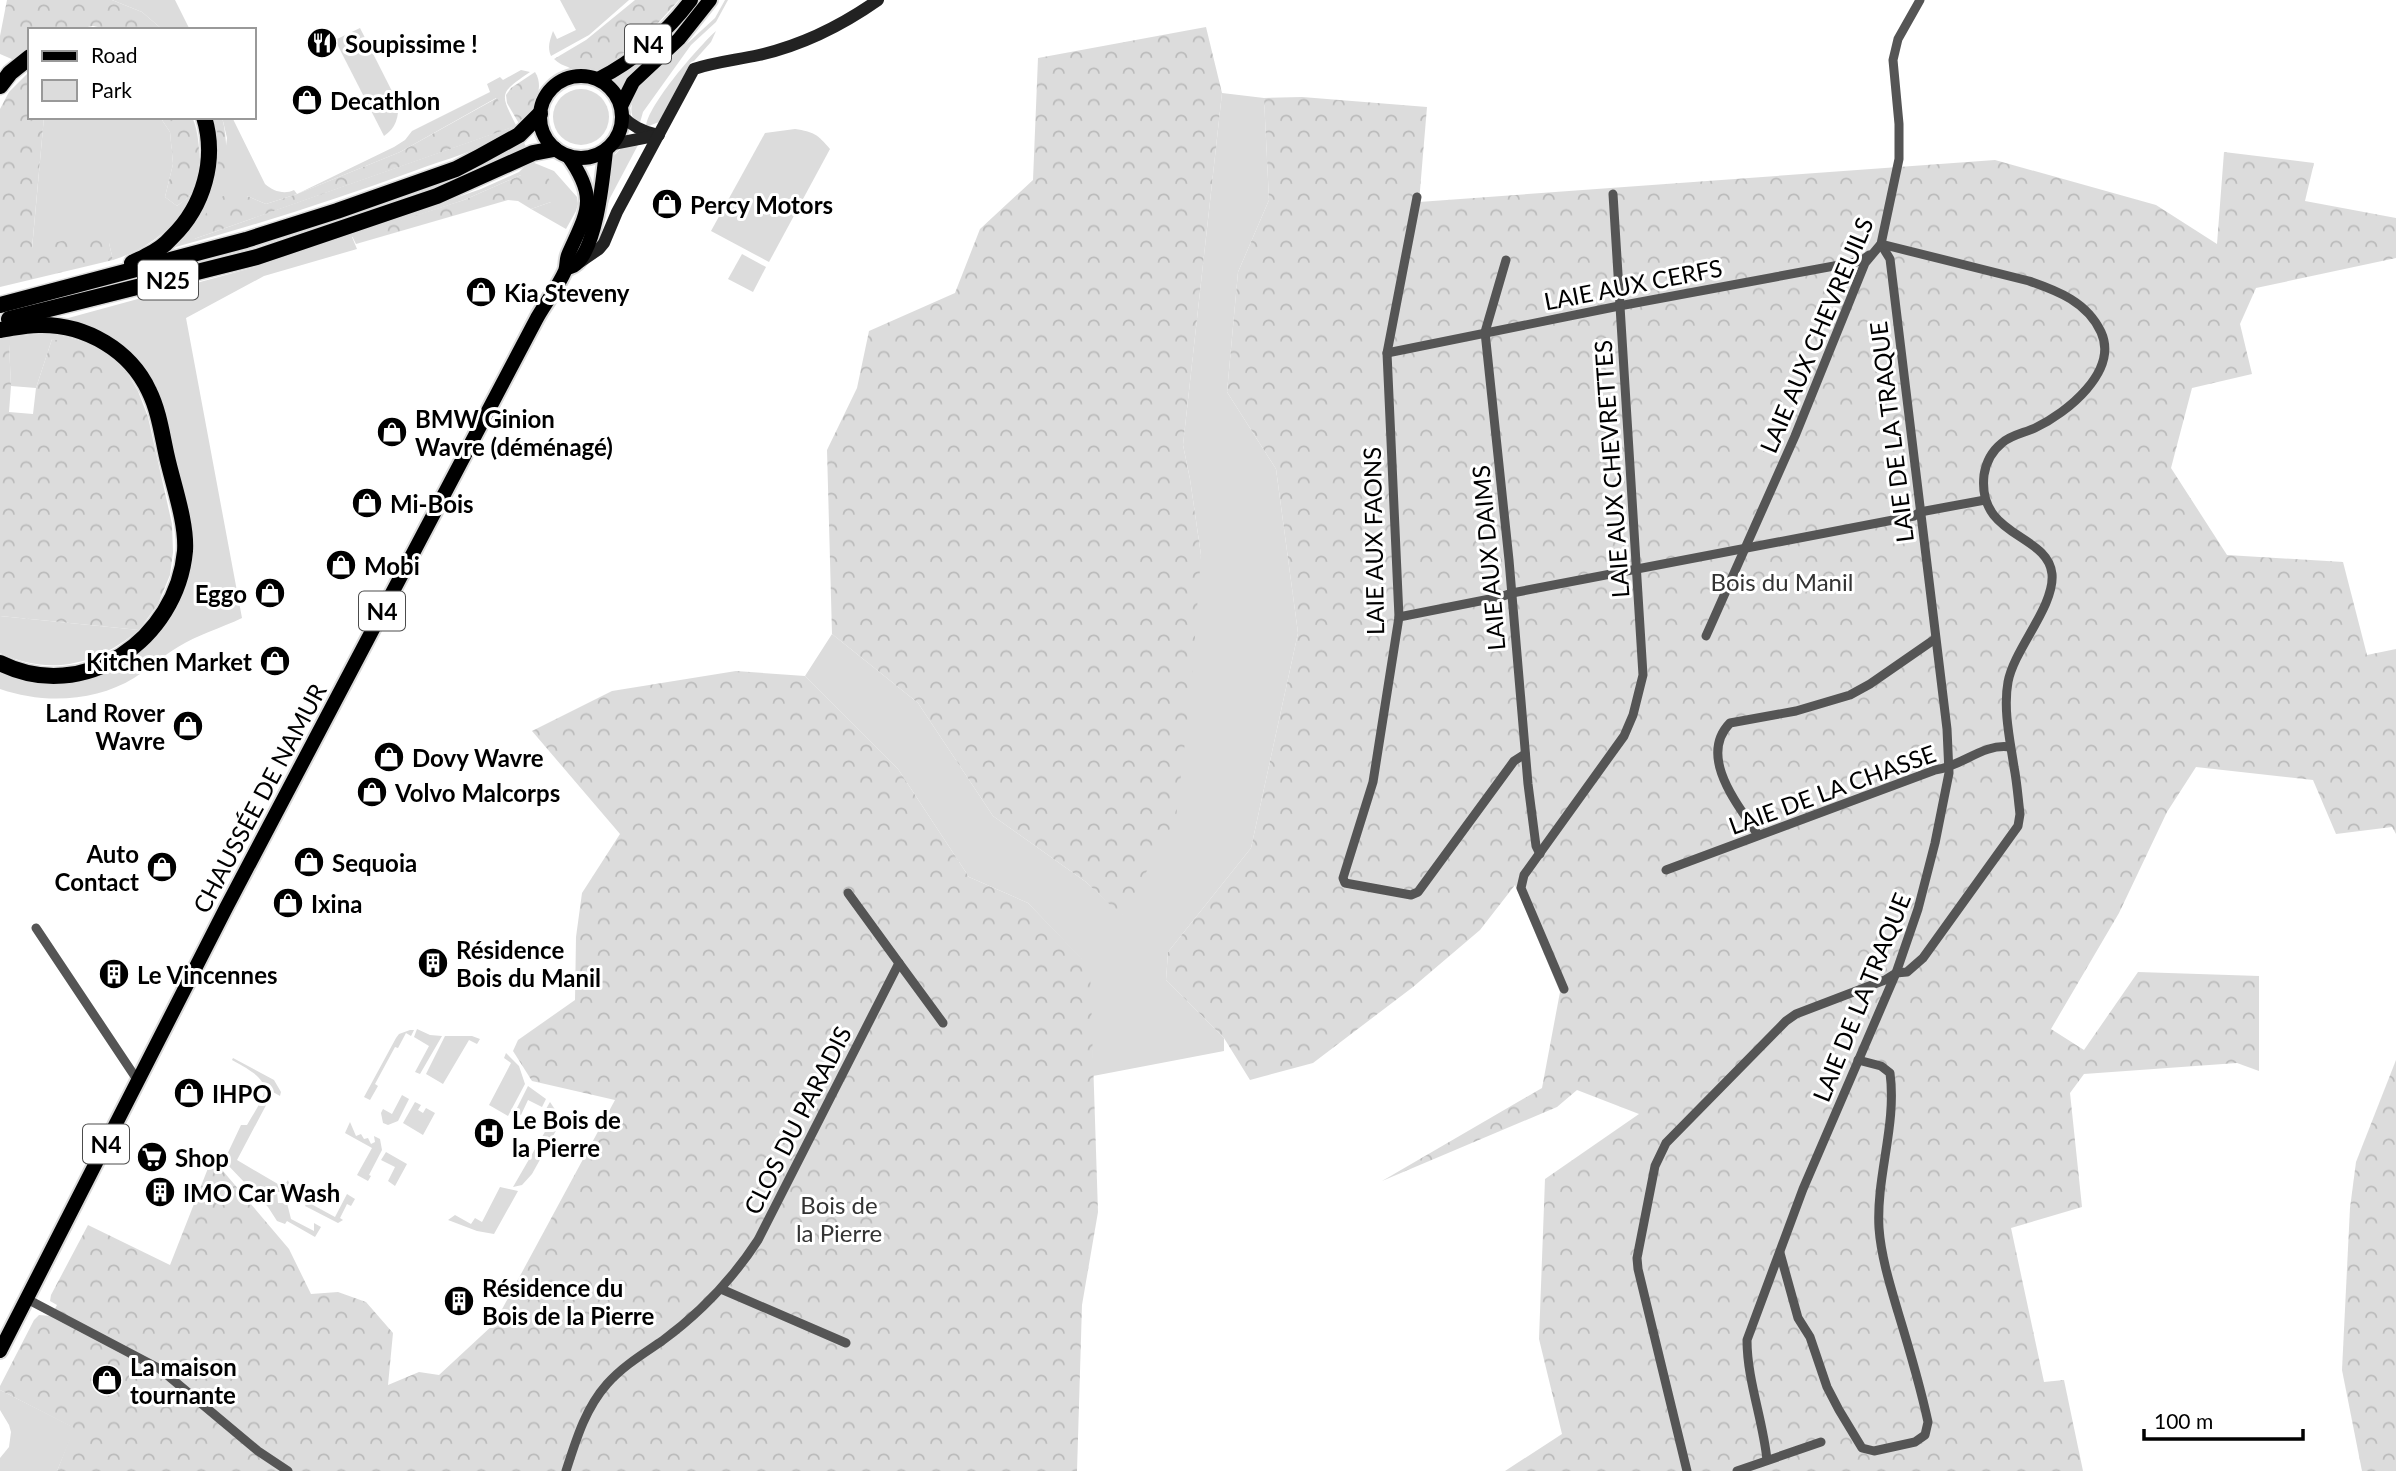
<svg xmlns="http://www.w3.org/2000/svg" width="2396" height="1471" viewBox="0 0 2396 1471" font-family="Lato,sans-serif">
	<defs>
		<pattern id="forest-crowns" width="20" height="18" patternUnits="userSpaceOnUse" patternTransform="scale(1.75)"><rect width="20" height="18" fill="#dcdcdc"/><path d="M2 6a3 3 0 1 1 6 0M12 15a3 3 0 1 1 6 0" fill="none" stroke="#bbb"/></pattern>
	</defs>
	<rect width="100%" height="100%" fill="#fff"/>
	<g fill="#dcdcdc" fill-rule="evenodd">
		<path d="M112,0H175L190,30H163L142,12Z"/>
		<path d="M560,0H629L589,35L551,56C547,47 550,40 553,31L557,39L576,30Z"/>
		<path d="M698,0H702L682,27L622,87H619L613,79L637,61Z"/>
		<path d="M725,0H728L716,22L691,45L643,112L639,126C627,114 631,102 639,88L715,18Z"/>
		<path d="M360,28L398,103C399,117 396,128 384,136L335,40Z"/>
		<path d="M716,31L711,42L694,61L691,62L659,122L646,127C647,106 699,46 716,31Z"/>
		<path d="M521,70L530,72C498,94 500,93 517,127C487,149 449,158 414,171C334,200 253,226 172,248L211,182L221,185L227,138L222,117H232L265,184C273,191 284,195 294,190L297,194L394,147L405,140L412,131L490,92L487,84L500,77L503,80ZM496,98L512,127L194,239L247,196L266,204L297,194L400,152Z"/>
		<circle cx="581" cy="117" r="28"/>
		<path d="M1222,93L1264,98L1269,200L1238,272L1227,392L1276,469L1298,633L1251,848L1168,952L1166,980L1224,1038V1051L1093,1076L1089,967L1028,903L969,877L898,769L805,676L832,634L918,703L993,816L1086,882L1122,915L1201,555L1190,479L1183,445Z"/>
		<path d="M44,117H160L170,132L173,164L165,197L177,206L191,195C177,228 147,249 113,260L109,243L32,249Z"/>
		<path d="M795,129C814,132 817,134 830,149L769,262L711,231L765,133Z"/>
		<path d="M522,138L527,149L427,194L421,193V189Z"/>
		<path d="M638,145L610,198L596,237L610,160L623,146Z"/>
		<path d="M532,162L554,171L577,197L578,204L576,211L566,229L531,209L551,202L521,175L464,200L352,237L357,249L264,276L186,318L242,618C221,628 197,635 178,647C163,656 149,668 134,678C95,702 43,704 0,689V670L37,680L135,654L189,562L153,383L61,320L255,267L481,189L519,172L525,166Z"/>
		<path d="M418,191L416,195L249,249L36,306V302Z"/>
		<path d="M742,254L766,267L753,292L728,279Z"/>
		<path d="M49,333C80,339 109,348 128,374L52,339L36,388L11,386L9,344L0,343V338Z"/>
		<path d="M0,616L139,630C98,664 51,677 0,653Z"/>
		<path d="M417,1029L430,1035L442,1036L420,1074L415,1072L429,1046L414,1037Z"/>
		<path d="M410,1030H414L411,1036L406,1033L398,1048L395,1047L375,1084L378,1086L370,1100L364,1097L396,1038L399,1034Z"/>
		<path d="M445,1036H472L480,1039L477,1044L469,1040L443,1084L426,1074Z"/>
		<path d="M506,1053L519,1066L525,1084L508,1116L489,1105L511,1063L504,1058Z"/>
		<path d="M233,1058L274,1080L281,1092L280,1096L273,1092L237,1160L283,1187L288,1180L289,1183L286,1191L277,1192L278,1203H287L291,1219L314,1231V1223L321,1227L315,1237L287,1221L285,1224L277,1221L268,1207L224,1161L241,1125H247C269,1088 275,1083 232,1060Z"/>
		<path d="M528,1086L546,1099L542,1107L528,1100L521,1115L515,1112Z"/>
		<path d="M402,1095L409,1099L398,1121L388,1125L383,1123L381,1113L383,1109L392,1114Z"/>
		<path d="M415,1102L421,1105L418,1110L423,1113L426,1108L435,1113L423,1135L403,1123Z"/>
		<path d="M550,1102L558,1114V1127L532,1174L522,1185L513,1187L546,1130L543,1128L551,1112L546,1109Z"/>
		<path d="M350,1122L356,1136L361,1134L364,1139L368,1138L371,1144L375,1142L374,1136L380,1139L382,1150L369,1175L371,1176L368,1181L357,1175L372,1148L345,1133Z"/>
		<path d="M386,1152L407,1164L395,1186L388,1181L395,1167L381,1160Z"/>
		<path d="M500,1187L518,1191L494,1234L477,1231L448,1220L455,1215L471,1224L475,1218L482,1222Z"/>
		<path d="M313,1190L319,1194L313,1205L335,1217L347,1194L355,1199L351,1206L347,1204L340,1218L343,1220L338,1223L305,1206Z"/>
		<path d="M0,1390L75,1428L57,1471H0V1458L9,1447L11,1432L9,1425L0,1410Z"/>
	</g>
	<g fill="url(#forest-crowns)">
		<path d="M7,0H112L142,12L163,30H113L93,26L71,30H30V46L14,60L0,54V36Z"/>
		<path d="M635,0H679L648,34L603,69C588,72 565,70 554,59L586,40Z"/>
		<path d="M1206,27L1222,93L1183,445L1190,479L1201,555L1191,691L1176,818L1122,916L1086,882L993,816L918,703L832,634L827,450L857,388L869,331L955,293L980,229L1033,180L1038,58Z"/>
		<path d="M30,71V117H44L32,248L99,232L109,243L113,260L0,287V109L9,92Z"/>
		<path d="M535,72C546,89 532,112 521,127L507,103L506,95L511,88Z"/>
		<path d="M1302,97L1427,107L1419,202L1995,160L2156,205L2217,244L2224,152L2314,163L2305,201L2396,218V258L2256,288L2240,324L2252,374L2192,388L2171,468L2227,555L2343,562L2367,655L2396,649V834L2392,827L2336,834L2313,780L2196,767L2167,812L2119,913L2051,1029L2084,1050L2138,972L2259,976V1071L2237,1063L2084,1074L2070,1093L2082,1207L2011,1228L2044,1382L2064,1380L2083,1471H1505L1562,1434L1539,1339L1545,1179L1639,1114L1577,1090L1557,1107L1382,1181L1542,1088L1560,992L1515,885L1480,930L1413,987L1313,1063L1250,1080L1224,1038L1166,980L1168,952L1251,848L1298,633L1276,469L1227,392L1238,272L1269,200L1264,98Z"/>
		<path d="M497,98L513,127L194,239L186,238L185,235L223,196H247L266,204L297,194L400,152Z"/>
		<path d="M160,117H192C201,135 203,178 190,195C187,199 181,203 177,206L165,197L173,164L170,132Z"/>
		<path d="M211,117H222C228,141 227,162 222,186L211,182Z"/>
		<path d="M521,175L547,176C553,185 556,192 551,202L531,209L518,201L508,200L356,244L352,236L464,200Z"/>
		<path d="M52,339L86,348L128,374L138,391L148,417L172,524L173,552L170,575L158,604L139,630L0,616V343H9L11,386L9,412L33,414L36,388Z"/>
		<path d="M736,671L805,676L898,769L969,877L1028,903L1090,967L1098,1212L1082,1305L1077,1471H57L74,1428L0,1390V1386L34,1320L39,1315L51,1316L57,1305L50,1301L51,1295L88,1225L170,1265L212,1158L289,1249L311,1294L338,1292L366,1302L393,1333L388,1385L419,1372L439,1375L494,1324L615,1100L532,1081L513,1051L518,1040L575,1000L576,937L582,893L620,834L532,731L612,691Z"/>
		<path d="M2396,1060V1471H2362L2342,1370L2350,1208L2356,1162Z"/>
	</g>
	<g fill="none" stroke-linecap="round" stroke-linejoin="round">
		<g stroke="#dbdbdb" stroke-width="18">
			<g id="primary">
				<circle cx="581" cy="117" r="41"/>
				<path d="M598,79C633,62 667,32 691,0"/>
				<path d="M621,106L633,82L679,39L710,0"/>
				<path d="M566,269C569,267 573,267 576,264C597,246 603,177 606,151"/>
				<path d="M0,1351L226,908L537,318C546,302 558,287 565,271C567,266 566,260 568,255C587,212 599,199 568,156"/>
			</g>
		</g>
		<g stroke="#dbdbdb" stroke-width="19">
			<g id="highway">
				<path d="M0,86L10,73L30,57"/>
				<path d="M132,263C137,260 141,259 146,256C155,252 166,244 172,237C204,206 217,159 204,117"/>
				<path d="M0,305L246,240L337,211L456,169L479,157L519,135L540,114"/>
				<path d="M9,319L257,257L437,196L533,153L554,149"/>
				<path d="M0,330C14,328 28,324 42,325C86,325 130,350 149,391C159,411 162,435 167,457C173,484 187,523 185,551C177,639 84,705 0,663"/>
			</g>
		</g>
		<g stroke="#555" stroke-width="9">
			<path d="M1417,197L1387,353L1399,617L1373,782L1343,878L1345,883L1411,895L1418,892L1514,761L1525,754"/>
			<path d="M1506,260L1485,332L1509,560L1528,784L1536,846L1540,854"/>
			<path d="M1387,353L1619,306L1861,261L1869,255"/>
			<path d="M1399,617L1500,597L1512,593L1914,516L1920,512L1985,500"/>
			<path d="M1706,636L1795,436L1865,263L1881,244L1899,159V124L1893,60L1898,39L1920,0"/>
			<path d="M1758,835C1739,806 1697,757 1730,723L1796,711L1850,695L1870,684L1935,639"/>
			<path d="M1666,870L1935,770C1961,767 1983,743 2010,747"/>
			<path d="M848,893L899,963"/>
			<path d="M36,928L138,1081"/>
			<path d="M1564,989L1521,888L1524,875L1624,736L1633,715L1643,675L1613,194"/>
			<path d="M1780,1253L1798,1318L1810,1337L1827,1387L1839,1410L1862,1448L1874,1451L1915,1442L1925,1435L1928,1422C1920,1385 1909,1348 1898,1312C1890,1285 1881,1256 1879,1228C1876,1176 1897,1125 1890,1073L1881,1066L1858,1060"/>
			<path d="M721,1289L846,1343"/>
			<path d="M27,1299L160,1369L258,1451L288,1471"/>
			<path d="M1767,1460C1763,1420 1747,1380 1747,1340L1803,1189L1896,973L1918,909L1935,843L1949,773L1947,729L1890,259L1882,246"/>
			<path d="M566,1471C576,1440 585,1409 607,1384C623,1366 643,1354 662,1341C700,1313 732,1280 758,1240L899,963L943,1023"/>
			<path d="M1687,1471L1638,1269L1637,1258L1655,1166L1666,1143L1786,1021L1796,1014L1885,980L1896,973L1907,972L1923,958L2018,826L2020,814C2018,798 2017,782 2014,767C2010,740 2003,709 2008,682C2014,649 2055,606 2052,574C2048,533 1977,538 1984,475C1986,462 1992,451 2002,443C2011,435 2024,433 2035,428C2067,413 2119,371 2101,332C2087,302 2058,291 2029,281L1881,244"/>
			<path d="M1737,1471L1821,1442"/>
		</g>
		<g stroke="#222" stroke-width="12">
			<path d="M622,116C632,126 641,131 655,134"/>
			<path d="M613,144L659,135"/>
			<path d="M577,264L599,249L604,243L617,212L694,69C715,62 737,60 759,55C803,45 841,26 878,0"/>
		</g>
		<use href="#primary" stroke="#000" stroke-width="14"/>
		<use href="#highway" stroke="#000" stroke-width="16"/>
	</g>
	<defs>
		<g id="restaurant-disc" transform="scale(1.575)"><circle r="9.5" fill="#000" stroke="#fff"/><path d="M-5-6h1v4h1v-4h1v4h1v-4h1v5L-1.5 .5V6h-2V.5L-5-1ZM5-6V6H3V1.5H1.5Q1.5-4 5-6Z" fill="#fff"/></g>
		<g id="shop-disc" transform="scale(1.575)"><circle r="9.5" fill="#000" stroke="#fff"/><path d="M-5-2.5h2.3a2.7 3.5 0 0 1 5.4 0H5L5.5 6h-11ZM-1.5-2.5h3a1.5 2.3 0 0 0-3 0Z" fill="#fff"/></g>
		<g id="building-disc" transform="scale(1.575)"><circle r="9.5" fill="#000" stroke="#fff"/><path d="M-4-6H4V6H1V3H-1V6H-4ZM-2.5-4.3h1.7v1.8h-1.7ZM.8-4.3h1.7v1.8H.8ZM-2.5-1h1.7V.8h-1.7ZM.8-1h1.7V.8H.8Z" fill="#fff"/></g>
		<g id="hospital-disc" transform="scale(1.575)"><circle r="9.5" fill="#000" stroke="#fff"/><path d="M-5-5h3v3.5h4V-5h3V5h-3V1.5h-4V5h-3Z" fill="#fff"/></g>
		<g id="supermarket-disc" transform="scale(1.575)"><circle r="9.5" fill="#000" stroke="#fff"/><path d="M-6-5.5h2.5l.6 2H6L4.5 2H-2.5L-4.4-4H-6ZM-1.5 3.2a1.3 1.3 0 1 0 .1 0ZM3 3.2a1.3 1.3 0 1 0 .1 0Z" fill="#fff"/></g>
	</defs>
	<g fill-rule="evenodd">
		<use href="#restaurant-disc" x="322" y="43"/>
		<use href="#shop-disc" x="307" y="100"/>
		<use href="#shop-disc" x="667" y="204"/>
		<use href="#shop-disc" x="481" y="292"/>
		<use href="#shop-disc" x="392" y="432"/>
		<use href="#shop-disc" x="367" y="503"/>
		<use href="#shop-disc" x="341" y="565"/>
		<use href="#shop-disc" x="270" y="593"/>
		<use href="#shop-disc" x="275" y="661"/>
		<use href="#shop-disc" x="188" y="726"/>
		<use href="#shop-disc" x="389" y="757"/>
		<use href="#shop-disc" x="372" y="792"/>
		<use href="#shop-disc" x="309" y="862"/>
		<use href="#shop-disc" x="162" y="867"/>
		<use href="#shop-disc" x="288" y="903"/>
		<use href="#building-disc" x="433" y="963"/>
		<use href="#building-disc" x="114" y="974"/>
		<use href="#shop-disc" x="189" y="1093"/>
		<use href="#hospital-disc" x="489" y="1133"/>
		<use href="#supermarket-disc" x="152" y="1157"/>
		<use href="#building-disc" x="160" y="1192"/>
		<use href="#building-disc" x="459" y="1301"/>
		<use href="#shop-disc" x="107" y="1380"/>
	</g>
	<g text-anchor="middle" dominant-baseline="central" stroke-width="6" stroke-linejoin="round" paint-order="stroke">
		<g fill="#fff" stroke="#4c4c4c" stroke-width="2">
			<rect x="625" y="24.5" width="46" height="39" rx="5"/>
			<rect x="138" y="260.5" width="60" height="39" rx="5"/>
			<rect x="359" y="591.5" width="46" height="39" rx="5"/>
			<rect x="83" y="1124.5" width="46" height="39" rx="5"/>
		</g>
		<g font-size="23" font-weight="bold" fill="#000">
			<text x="648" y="44">N4</text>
			<text x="168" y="280">N25</text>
			<text x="382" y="611">N4</text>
			<text x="106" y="1144">N4</text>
		</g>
		<g font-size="24" font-weight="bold" fill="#000" stroke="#fff" text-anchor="start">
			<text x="345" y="43">Soupissime !</text>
			<text x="330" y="100">Decathlon</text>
			<text x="690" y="204">Percy Motors</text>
			<text x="504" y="292">Kia Steveny</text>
			<text x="415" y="418">BMW Ginion<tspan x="415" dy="28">Wavre (déménagé)</tspan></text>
			<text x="390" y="503">Mi-Bois</text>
			<text x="364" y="565">Mobi</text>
			<text x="247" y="593" text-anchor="end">Eggo</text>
			<text x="252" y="661" text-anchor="end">Kitchen Market</text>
			<text x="165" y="712" text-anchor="end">Land Rover<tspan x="165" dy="28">Wavre</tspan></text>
			<text x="412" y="757">Dovy Wavre</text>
			<text x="395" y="792">Volvo Malcorps</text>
			<text x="139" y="853" text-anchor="end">Auto<tspan x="139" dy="28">Contact</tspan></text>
			<text x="332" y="862">Sequoia</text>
			<text x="311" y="903">Ixina</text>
			<text x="456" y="949">Résidence<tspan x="456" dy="28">Bois du Manil</tspan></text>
			<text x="137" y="974">Le Vincennes</text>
			<text x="212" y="1093">IHPO</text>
			<text x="512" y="1119">Le Bois de<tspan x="512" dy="28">la Pierre</tspan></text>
			<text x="175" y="1157">Shop</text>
			<text x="183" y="1192">IMO Car Wash</text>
			<text x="482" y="1287">Résidence du<tspan x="482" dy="28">Bois de la Pierre</tspan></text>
			<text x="130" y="1366">La maison<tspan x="130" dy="28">tournante</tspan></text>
		</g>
		<g font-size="24" fill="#000" stroke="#fff">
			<text transform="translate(1633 284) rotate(-11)">LAIE AUX CERFS</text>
			<text transform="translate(1816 335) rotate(-67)">LAIE AUX CHEVREUILS</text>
			<text transform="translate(1891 432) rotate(-97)">LAIE DE LA TRAQUE</text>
			<text transform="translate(1611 469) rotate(-94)">LAIE AUX CHEVRETTES</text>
			<text transform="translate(1373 541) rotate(-91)">LAIE AUX FAONS</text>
			<text transform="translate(1488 558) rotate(-95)">LAIE AUX DAIMS</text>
			<text transform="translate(1832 789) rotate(-20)">LAIE DE LA CHASSE</text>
			<text transform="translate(259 798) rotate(-62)">CHAUSSÉE DE NAMUR</text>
			<text transform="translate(1861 997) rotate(-68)">LAIE DE LA TRAQUE</text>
			<text transform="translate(797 1120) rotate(-63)">CLOS DU PARADIS</text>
		</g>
		<g font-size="24" fill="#333" stroke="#fff">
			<text x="1782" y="581">Bois du Manil</text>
			<text x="839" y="1204">Bois de<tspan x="839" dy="28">la Pierre</tspan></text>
		</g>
	</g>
	<rect x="28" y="28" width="228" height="91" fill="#ffffff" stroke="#999999" stroke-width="2"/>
	<rect x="42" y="51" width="35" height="10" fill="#000000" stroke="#999999" stroke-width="2"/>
	<text x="91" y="63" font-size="21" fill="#000000">Road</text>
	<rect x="42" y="80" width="35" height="21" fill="#dcdcdc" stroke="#999999" stroke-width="2"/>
	<text x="91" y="98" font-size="21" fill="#000000">Park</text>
	<path d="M2144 1429v10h159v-10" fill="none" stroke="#000000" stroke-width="3.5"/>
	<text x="2154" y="1429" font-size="21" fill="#000000" stroke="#ffffff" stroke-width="5" paint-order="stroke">100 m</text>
</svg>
